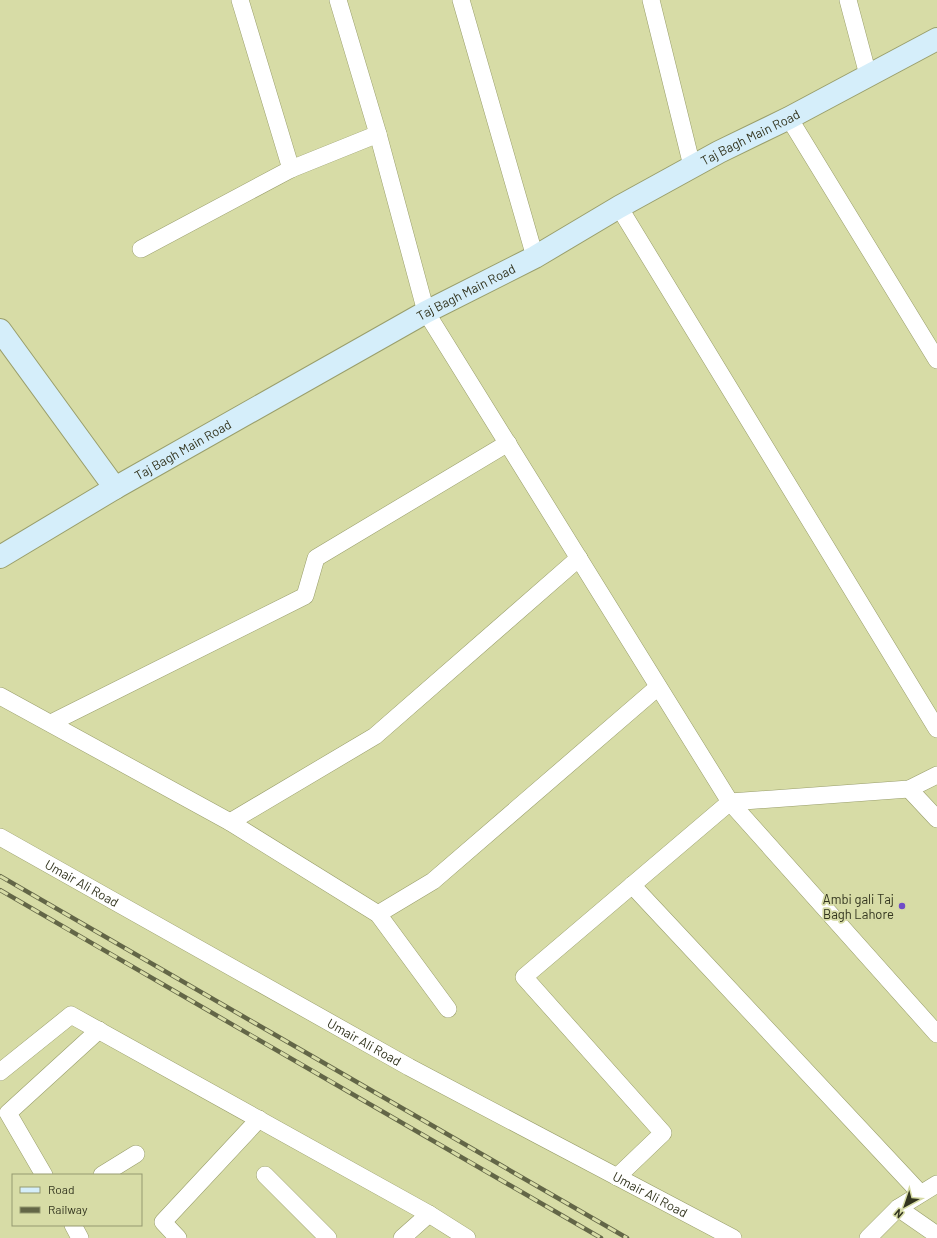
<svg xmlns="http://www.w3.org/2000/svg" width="937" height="1238" viewBox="0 0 937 1238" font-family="Barlow,sans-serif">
	<rect width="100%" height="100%" fill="#d7dca6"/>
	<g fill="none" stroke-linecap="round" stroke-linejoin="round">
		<g stroke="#999e6b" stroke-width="18">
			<g id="street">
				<path d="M240,0L291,169"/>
				<path d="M338,0L378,134L426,312L730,802L909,789L937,775"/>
				<path d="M461,0L535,257"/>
				<path d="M651,0L692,166"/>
				<path d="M848,0L868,75"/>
				<path d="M789,118L937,360"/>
				<path d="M619,207L937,729"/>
				<path d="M141,249L291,169L378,134"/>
				<path d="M0,696L230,822L378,914L448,1009"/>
				<path d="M51,723L305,596L316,558L508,443"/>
				<path d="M909,789L937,819"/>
				<path d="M230,822L375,736L579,558"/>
				<path id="s1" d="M0,837L409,1067L733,1238"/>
				<path d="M632,885L920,1193"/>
				<path d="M378,914L433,881L658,687"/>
				<path d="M0,1072L71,1015L429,1214L467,1238"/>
				<path d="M44,1175L8,1113L99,1030"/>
				<path d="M102,1175L136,1154"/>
				<path d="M265,1175L328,1238"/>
				<path d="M617,1177L663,1133L524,977L730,802L937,1034"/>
				<path d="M898,1208L937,1235"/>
				<path d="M73,1225L80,1238"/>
				<path d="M178,1238L163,1222L259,1119"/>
				<path d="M402,1238L429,1214"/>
				<path d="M868,1238L898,1208L937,1184"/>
			</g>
		</g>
		<g stroke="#999e6b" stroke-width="24">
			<g id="secondary">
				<path d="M0,330L115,488"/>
				<path id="s2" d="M0,557L115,488L426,312L535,257L619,207L719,152L789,118L937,39"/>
			</g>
		</g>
		<use href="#street" stroke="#fff" stroke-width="17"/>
		<use href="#secondary" stroke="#d5eefa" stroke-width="22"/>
		<g stroke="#636647" stroke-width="4.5">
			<g id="rail">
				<path d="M0,876L627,1238"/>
				<path d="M0,890L601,1238"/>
			</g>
		</g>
		<use href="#rail" stroke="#d7dca6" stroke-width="3" stroke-dasharray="9" stroke-linecap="butt"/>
	</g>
	<circle fill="#704dc7" stroke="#d7dca6" stroke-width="1.5" cx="902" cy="906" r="4"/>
	<g text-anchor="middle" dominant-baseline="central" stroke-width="3.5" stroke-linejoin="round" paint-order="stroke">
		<g font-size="13" fill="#33351f" stroke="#d7dca6">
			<text stroke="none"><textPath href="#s2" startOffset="860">Taj Bagh Main Road</textPath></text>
			<text stroke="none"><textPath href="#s2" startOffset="536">Taj Bagh Main Road</textPath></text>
			<text stroke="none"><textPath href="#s2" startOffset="212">Taj Bagh Main Road</textPath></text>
			<text stroke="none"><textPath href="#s1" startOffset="94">Umair Ali Road</textPath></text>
			<text stroke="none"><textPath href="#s1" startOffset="418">Umair Ali Road</textPath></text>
			<text stroke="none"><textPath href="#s1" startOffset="742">Umair Ali Road</textPath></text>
		</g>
		<g font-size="13" fill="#33351f" stroke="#d7dca6" text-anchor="end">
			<text x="894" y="899">Ambi gali Taj<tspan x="894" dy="15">Bagh Lahore</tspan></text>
		</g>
	</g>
	<rect x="12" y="1174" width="130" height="52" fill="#d7dca6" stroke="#959970"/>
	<rect x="20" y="1187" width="20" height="6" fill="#d5eefa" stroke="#959970"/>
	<text x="48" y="1194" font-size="12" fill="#33351f">Road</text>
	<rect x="20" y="1207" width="20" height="6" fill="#636647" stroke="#959970"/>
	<text x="48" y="1214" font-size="12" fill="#33351f">Railway</text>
	<g transform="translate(905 1206) rotate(220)" stroke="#d7dca6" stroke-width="3" paint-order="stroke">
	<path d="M0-3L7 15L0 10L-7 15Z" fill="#33351f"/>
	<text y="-6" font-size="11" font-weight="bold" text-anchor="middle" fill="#33351f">N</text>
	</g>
</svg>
